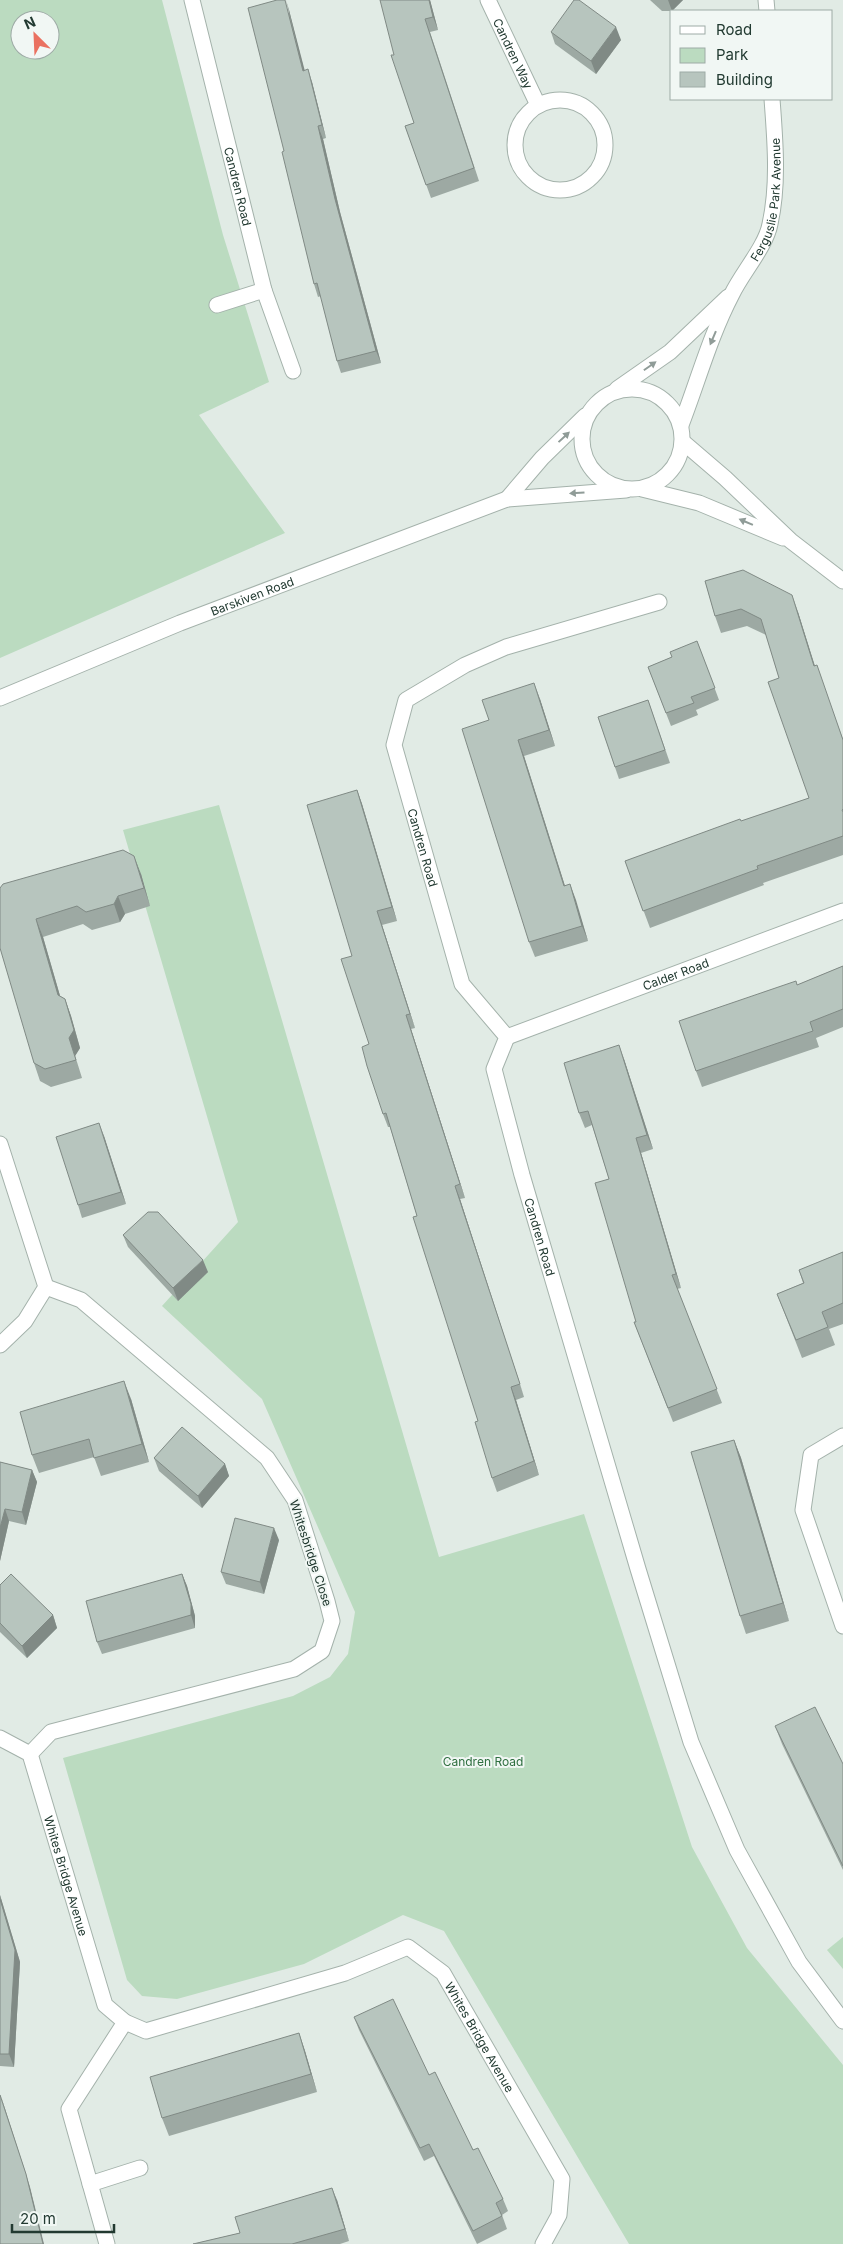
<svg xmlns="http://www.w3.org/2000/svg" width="843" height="2244" viewBox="0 0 843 2244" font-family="Inter,sans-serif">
	<rect width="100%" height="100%" fill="#e1ebe5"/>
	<g fill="#bbdbc0" fill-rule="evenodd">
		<path d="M0,0H162L223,235L269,382L199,415L285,533L0,658ZM20,20H50V50H20Z"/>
		<path d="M219,805L439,1557L584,1514L692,1847L747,1948L843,2065V2244H629L444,1931L403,1915L304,1964L177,1999L142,1996L127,1980L63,1758L293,1696L330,1677L348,1654L355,1612L262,1399L162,1306L238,1222L123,830Z"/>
		<path d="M843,1937V1969L827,1950Z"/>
	</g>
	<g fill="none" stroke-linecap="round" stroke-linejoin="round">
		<g stroke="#a4b2ab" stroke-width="17">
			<g id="minor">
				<path id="s1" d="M192,0L264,290L293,371"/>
				<path id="s2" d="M488,0L538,105"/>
				<path d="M766,0L767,11"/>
				<circle cx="560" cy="145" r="45"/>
				<path d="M217,305L264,290"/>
				<circle cx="632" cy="439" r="50"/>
				<path d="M617,389L670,352L728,297"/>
				<path id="s3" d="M681,425C698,381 710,336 732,294C742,273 766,246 770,224C779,183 775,140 772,99"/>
				<path d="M683,442L725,478L791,541L843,581"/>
				<path d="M642,489L699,503L783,538"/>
				<path d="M507,499L542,458L585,416"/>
				<path id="s4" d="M659,602L506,647L465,665L406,700L394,745L462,984L507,1037L494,1069L522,1175L638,1569L691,1742L737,1850L799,1962L843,2021"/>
				<path id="s5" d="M0,698L180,623L507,499L626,490"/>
				<path id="s6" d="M507,1037L843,911"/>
				<path d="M0,1144L46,1287L25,1321L0,1345"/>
				<path d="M843,1436L811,1455L803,1510L843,1626"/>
				<path id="s7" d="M0,1738L30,1754L105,2005L125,2022L146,2031L345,1973L408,1947L443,1973L562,2179L559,2215L543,2244"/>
				<path d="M30,1754L51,1732L294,1669L322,1651L332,1621L327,1601L295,1500L267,1458L81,1300L46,1287"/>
				<path d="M90,2184L140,2168"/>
				<path d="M107,2244L69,2109L125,2022"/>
			</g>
		</g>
		<use href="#minor" stroke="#fff" stroke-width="15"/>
	</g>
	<g fill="#9da9a3">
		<path d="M430,0L438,30L430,32L479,181L431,198L405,126L414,123L394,55Z"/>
		<path d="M650,0H683L672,11H662Z"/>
		<path d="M289,10L304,70L312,82L326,138L323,139L340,212L381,363L341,373L337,361L321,296L318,297L314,284L284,151Z"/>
		<path d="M551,32L621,40L596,74L555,44Z"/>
		<path d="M705,581L798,612L815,666L843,739V855L763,883L764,885L650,928L625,861L809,798L779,678L766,635L747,626L721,633L715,616Z"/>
		<path d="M697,641L719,700L696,710L698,715L671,726L648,667L672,657Z"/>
		<path d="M540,699L555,746L524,756L565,886L570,884L588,941L535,957L529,942L489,720Z"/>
		<path d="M648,700L670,763L619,779L598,717Z"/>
		<path d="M357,790L362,804L397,921L382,925L415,1028L411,1029L465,1198L460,1199L524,1397L516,1400L539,1475L497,1492L492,1478L478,1421L417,1216L390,1127H388L383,1114L369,1044L352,956Z"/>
		<path d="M141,874L150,906L125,914L120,922L92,930L83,924L43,937L60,996L65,999L71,1016L80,1048L75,1056L82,1078L51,1087L40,1081L34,1063L0,888Z"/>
		<path d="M843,966V1027L816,1038L819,1047L702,1087L696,1071L797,985Z"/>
		<path d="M624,1059L653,1149L641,1153L681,1288L677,1289L722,1403L673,1422L634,1322H636L609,1179L592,1125L585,1128L579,1113Z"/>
		<path d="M104,1136L126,1204L82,1218L78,1205Z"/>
		<path d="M123,1235L208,1272L178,1301L128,1247Z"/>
		<path d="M843,1252V1324L829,1329L835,1345L802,1358L777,1294L803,1283L799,1270Z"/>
		<path d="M131,1399L149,1462L101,1476L94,1457L39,1473L32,1455Z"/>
		<path d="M734,1440L741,1458L789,1621L746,1634L740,1616Z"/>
		<path d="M154,1458L225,1464L229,1476L202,1508L159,1471Z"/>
		<path d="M0,1462L32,1470L37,1482L26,1525L9,1521L0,1561Z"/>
		<path d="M279,1540L264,1594L226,1584L221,1572Z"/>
		<path d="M182,1574L187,1586L195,1616V1628L102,1654L97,1642Z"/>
		<path d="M0,1585L53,1615L57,1628L27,1658L0,1632Z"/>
		<path d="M775,1726L843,1764V1870L782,1744Z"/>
		<path d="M0,1895L20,1962L14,2067L0,2066Z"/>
		<path d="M354,2017L429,2075L473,2150L503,2199L508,2211L502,2215L507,2229L477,2244L434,2156L424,2161L359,2030Z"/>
		<path d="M299,2033L305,2051L317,2092L169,2136L162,2118Z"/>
		<path d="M337,2200L349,2241L340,2244H193L240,2233Z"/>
	</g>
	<g fill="#808a85">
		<path d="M286,0L289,10L308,83L303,71Z"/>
		<path d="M429,0H430L438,30L433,17Z"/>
		<path d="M668,0H683L672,11Z"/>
		<path d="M616,27L621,40L596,74L591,61Z"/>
		<path d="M308,69L312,82L326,138L322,125Z"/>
		<path d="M318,126L323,139L340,212L381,363L376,351L335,199Z"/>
		<path d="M792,595L798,612L820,683L814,666Z"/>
		<path d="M534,683L540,699L555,746L549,730Z"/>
		<path d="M518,740L524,756L570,902L564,886Z"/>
		<path d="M357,790L362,804L397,921L392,907Z"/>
		<path d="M134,856L141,874L150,906L144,888Z"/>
		<path d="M570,884L576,900L588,941L582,926Z"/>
		<path d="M118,896L125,914L120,922L114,904Z"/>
		<path d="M377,911L382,925L415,1028L410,1014Z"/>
		<path d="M36,919L43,937L65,1013L58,995Z"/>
		<path d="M65,999L71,1016L80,1048L75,1056L82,1078L69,1038Z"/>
		<path d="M406,1015L411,1029L465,1198L460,1184Z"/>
		<path d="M619,1045L624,1059L653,1149L647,1135Z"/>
		<path d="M99,1123L104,1136L126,1204L121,1192Z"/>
		<path d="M636,1138L641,1153L681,1288L676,1274Z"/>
		<path d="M455,1186L460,1199L524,1397L520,1384Z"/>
		<path d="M203,1260L208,1272L178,1301L173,1288Z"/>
		<path d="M124,1381L131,1399L149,1462L142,1444Z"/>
		<path d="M511,1387L516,1400L539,1475L534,1461Z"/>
		<path d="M734,1440L741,1458L789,1621L783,1603Z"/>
		<path d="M225,1464L229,1476L202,1508L198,1496Z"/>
		<path d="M32,1470L37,1482L26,1525L22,1512Z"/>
		<path d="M5,1509L9,1521L0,1561V1528Z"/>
		<path d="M274,1528L279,1540L264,1594L260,1582Z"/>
		<path d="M182,1574L187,1586L195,1616V1628L191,1615Z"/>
		<path d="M53,1615L57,1628L27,1658L22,1646Z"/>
		<path d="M0,1895L20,1962L14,2067L9,2054Z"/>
		<path d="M299,2033L305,2051L317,2092L311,2074Z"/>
		<path d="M0,2093L30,2187L44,2244H43Z"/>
		<path d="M332,2188L337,2200L349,2241L345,2229Z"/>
	</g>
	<g fill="#b7c5be" stroke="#808a85">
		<path d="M277,0H285L303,71L308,69L322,125L318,126L335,199L376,351L337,361L317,283L314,284L282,152L284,151L248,8Z"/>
		<path d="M380,0H429L433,17L425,19L474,168L426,185L405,126L414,123L391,55H394Z"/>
		<path d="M574,0H579L616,27L591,61L551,32Z"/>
		<path d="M743,570L792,595L814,666L817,665L843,740V809L842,810L843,812V836L757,866L758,869L643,911L625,861L740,819L741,821L809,798L768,682L779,678L761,619L741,609L715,616L705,581Z"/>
		<path d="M697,641L715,688L691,697L694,703L666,713L648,667L672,657L670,652Z"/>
		<path d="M534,683L549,730L518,740L564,886L570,884L582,926L529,942L462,729L489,720L482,700Z"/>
		<path d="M648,700L665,750L615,767L598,717Z"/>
		<path d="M357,790L392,907L377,911L410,1014L406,1015L460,1184L455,1186L520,1384L511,1387L534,1461L492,1478L475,1422L478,1421L413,1217L417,1216L386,1113L383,1114L367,1066L362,1047L369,1044L341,959L352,956L307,805Z"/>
		<path d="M123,850L134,856L144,888L118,896L114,904L86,912L77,906L36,919L58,995L65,999L74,1030L69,1038L76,1060L45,1069L34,1063L0,948V888L3,884Z"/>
		<path d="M843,966V1009L810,1022L813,1031L696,1071L679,1021L796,981L797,985Z"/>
		<path d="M619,1045L647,1135L636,1138L676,1274L672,1275L717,1389L668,1408L634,1322H636L595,1183L609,1179L588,1111L579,1113L564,1063Z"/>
		<path d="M99,1123L121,1192L78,1205L56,1137Z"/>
		<path d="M148,1212H158L203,1260L173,1288L123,1235Z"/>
		<path d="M843,1252V1303L822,1312L828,1327L796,1340L777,1294L804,1283L799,1270Z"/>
		<path d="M124,1381L142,1444L94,1458L89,1439L32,1455L20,1412Z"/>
		<path d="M182,1427L225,1464L198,1496L154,1458Z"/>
		<path d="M734,1440L783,1603L740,1616L691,1452Z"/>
		<path d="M0,1462L32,1470L22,1512L5,1509L0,1528Z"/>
		<path d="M235,1518L274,1528L260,1582L221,1572Z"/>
		<path d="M11,1574L53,1615L22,1646L0,1623V1585Z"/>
		<path d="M182,1574L191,1604V1615L97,1642L86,1601Z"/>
		<path d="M815,1707L843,1764V1866L775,1726Z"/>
		<path d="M0,1899L15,1950L9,2054H0Z"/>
		<path d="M393,1999L429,2075L435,2072L473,2150L478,2148L503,2199L496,2203L502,2216L473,2231L429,2144L420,2148L354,2017Z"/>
		<path d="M299,2033L311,2074L162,2118L150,2077Z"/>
		<path d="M0,2095L26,2174L43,2244H0Z"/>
		<path d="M332,2188L345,2229L292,2244H193L240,2233L235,2217Z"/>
	</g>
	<defs><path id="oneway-solid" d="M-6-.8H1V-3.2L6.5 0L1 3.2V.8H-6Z" transform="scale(1.25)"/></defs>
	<g fill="#909c98">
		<use href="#oneway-solid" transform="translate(713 338) rotate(113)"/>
		<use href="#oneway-solid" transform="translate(650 366) rotate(-35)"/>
		<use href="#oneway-solid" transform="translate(564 437) rotate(-43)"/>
		<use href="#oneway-solid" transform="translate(577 493) rotate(176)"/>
		<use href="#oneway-solid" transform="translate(746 522) rotate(-157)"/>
	</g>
	<g text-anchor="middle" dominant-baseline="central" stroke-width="4" stroke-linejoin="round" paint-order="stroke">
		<g font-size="12" fill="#223a31" stroke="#f1f7f4">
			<text stroke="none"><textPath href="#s2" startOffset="59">Candren Way</textPath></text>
			<text stroke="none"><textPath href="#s1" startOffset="192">Candren Road</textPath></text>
			<text stroke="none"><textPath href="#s3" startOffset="244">Ferguslie Park Avenue</textPath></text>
			<text stroke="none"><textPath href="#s5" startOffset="272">Barskiven Road</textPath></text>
			<text stroke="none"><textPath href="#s4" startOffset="426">Candren Road</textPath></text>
			<text stroke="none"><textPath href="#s6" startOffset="180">Calder Road</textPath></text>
			<text stroke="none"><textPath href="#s4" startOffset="846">Candren Road</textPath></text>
			<text transform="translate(311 1553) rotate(72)">Whitesbridge Close</text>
			<text stroke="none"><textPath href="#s7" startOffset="161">Whites Bridge Avenue</textPath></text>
			<text stroke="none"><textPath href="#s7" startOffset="738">Whites Bridge Avenue</textPath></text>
		</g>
		<g font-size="12" fill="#2f6f40" stroke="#f1f7f4">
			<text x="483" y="1761">Candren Road</text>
		</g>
	</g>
	<rect x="670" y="10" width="162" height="90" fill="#f1f7f4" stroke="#9eaba6"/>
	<rect x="680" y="26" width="25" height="8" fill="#ffffff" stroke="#9eaba6"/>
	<text x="716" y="35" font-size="15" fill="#223a31">Road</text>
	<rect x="680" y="48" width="25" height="15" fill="#bbdbc0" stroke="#9eaba6"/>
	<text x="716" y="60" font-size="15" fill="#223a31">Park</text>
	<rect x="680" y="72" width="25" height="15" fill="#b7c5be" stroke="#9eaba6"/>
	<text x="716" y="85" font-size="15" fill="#223a31">Building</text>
	<g transform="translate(35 35) rotate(336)"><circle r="24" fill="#f1f7f4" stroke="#9eaba6"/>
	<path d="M0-4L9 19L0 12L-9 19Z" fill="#ea7160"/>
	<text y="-8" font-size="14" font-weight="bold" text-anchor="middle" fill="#223a31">N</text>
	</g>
	<path d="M12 2224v8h102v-8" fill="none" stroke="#223a31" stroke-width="2.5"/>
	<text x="20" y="2224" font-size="15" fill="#223a31" stroke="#f1f7f4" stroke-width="4" paint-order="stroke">20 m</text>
</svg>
